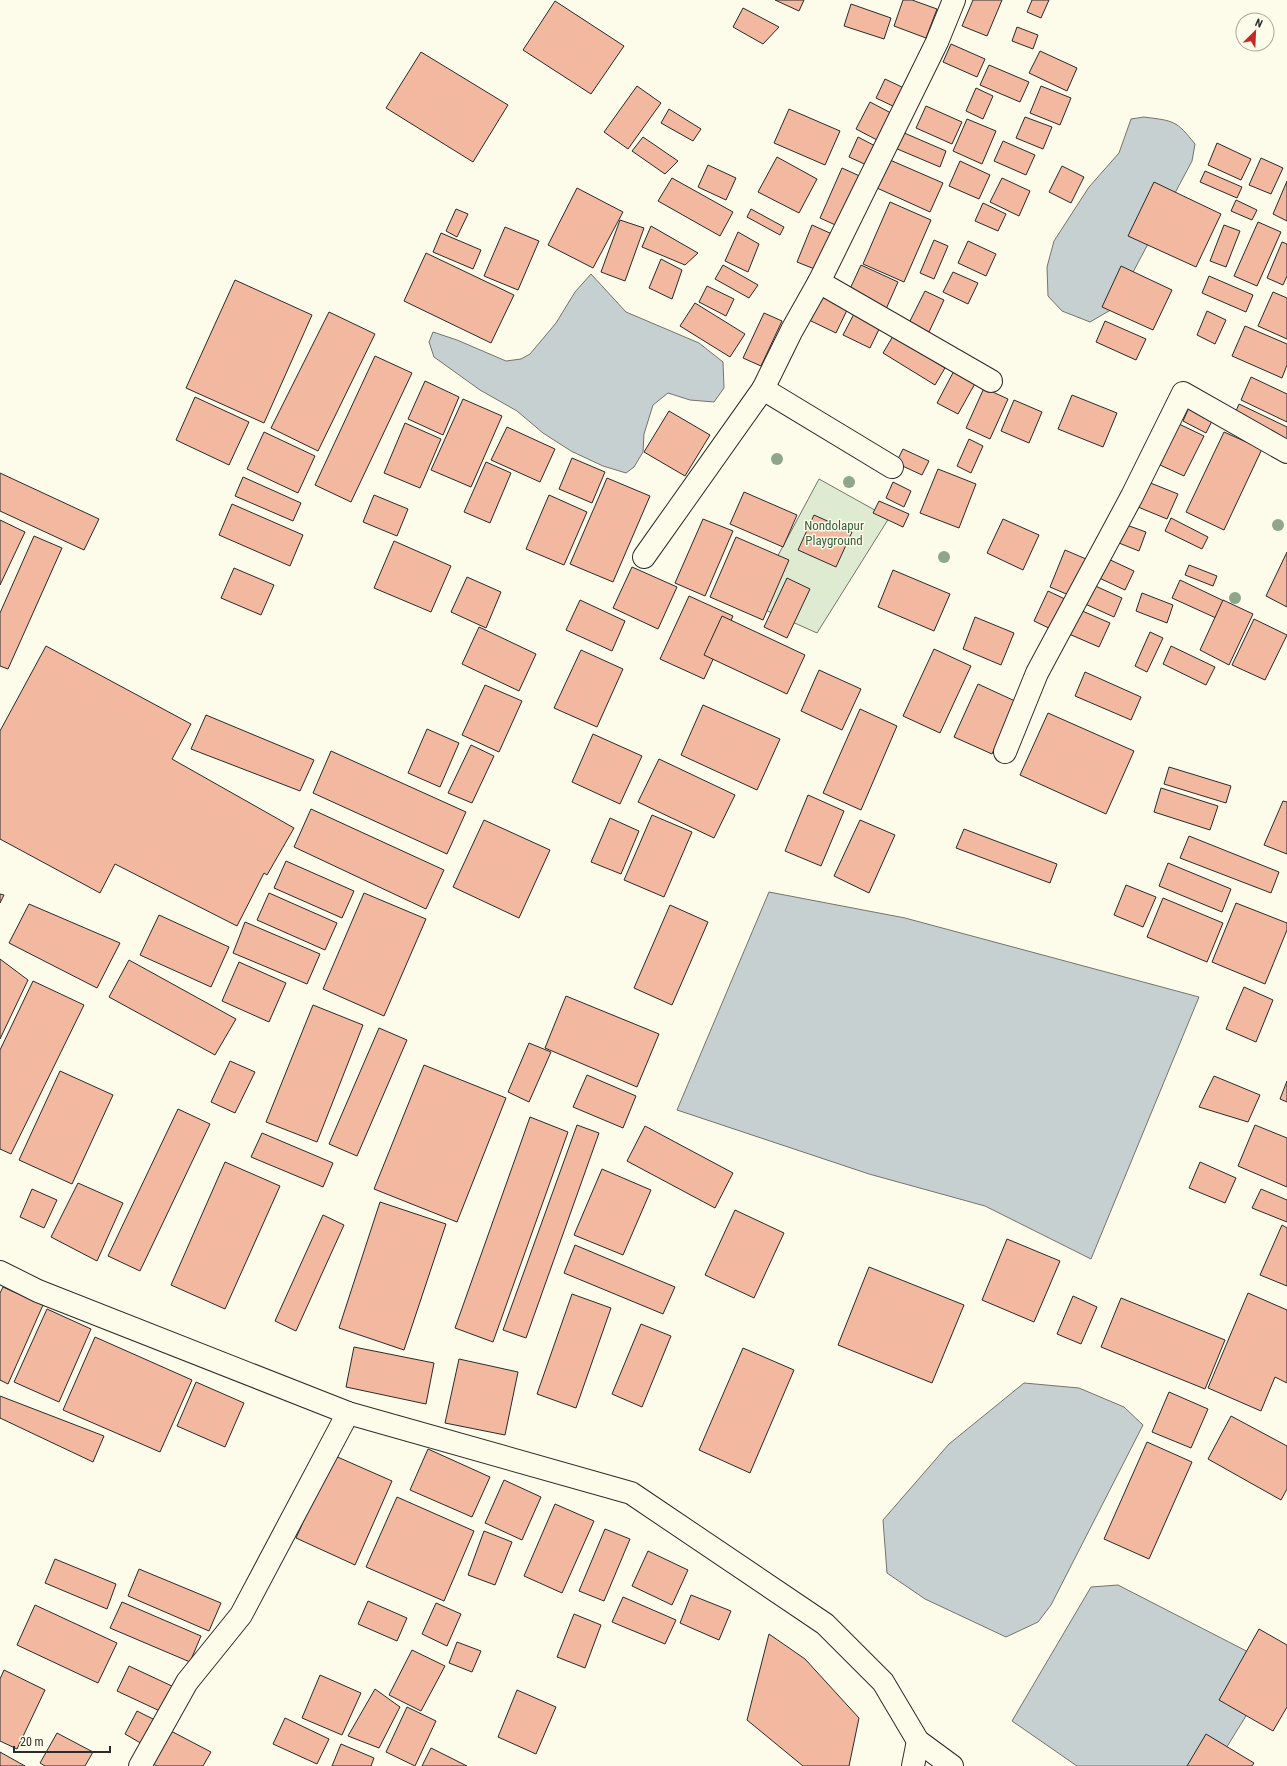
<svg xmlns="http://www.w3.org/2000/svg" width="1287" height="1766" viewBox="0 0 1287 1766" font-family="'Roboto Condensed',sans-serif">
	<rect width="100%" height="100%" fill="#fdfbea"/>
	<path fill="#deebd1" stroke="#74746e" d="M819,479L889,518L817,633L752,604Z"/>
	<g fill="#c7d0d0" stroke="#74746e">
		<path d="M1144,117C1174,121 1176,120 1195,144L1192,161L1114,308L1090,322L1062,311L1048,296L1047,267L1054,241L1089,187L1119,153L1131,119Z"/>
		<path d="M591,274L626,312L699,343L723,362L724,388L714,402L690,400L668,393L653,405L644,434L643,452L634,467L626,473L603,466L571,451L543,433L517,411L480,390L434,357L429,342L433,332L457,340L506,361L521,359L530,354L556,323L575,292Z"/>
		<path d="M769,892L905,918L1199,997L1091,1259L985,1206L869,1174L677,1110Z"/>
		<path d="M1024,1383L1079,1388L1124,1407L1143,1425L1051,1605L1038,1622L1006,1637L925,1599L887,1573L883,1520L949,1444Z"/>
		<path d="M1118,1585L1258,1657L1267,1682L1215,1766H1077L1012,1721L1091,1587Z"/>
	</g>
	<g fill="#f2b8a0" stroke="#2b2b2b">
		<path d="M775,0H804L799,11Z"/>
		<path d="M903,0H912L937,9L926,38L894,26Z"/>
		<path d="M973,0H1002L987,36L962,26Z"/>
		<path d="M1032,0H1049L1041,18L1027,12Z"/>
		<path d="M555,1L624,46L591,94L523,50Z"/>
		<path d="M851,4L891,18L884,39L844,26Z"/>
		<path d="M743,8L779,27L763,44L733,27Z"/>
		<path d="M1017,27L1038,35L1033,49L1012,41Z"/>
		<path d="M951,44L985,59L977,77L943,62Z"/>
		<path d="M1040,51L1077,68L1067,91L1029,73Z"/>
		<path d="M421,52L508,105L473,162L386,108Z"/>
		<path d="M989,65L1029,82L1020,102L980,85Z"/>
		<path d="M885,79L906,89L897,108L876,98Z"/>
		<path d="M637,86L661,103L628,149L604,132Z"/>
		<path d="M1041,86L1071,98L1060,125L1030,113Z"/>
		<path d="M976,88L993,96L983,119L966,111Z"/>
		<path d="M870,102L891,113L877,140L856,129Z"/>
		<path d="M926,106L962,122L952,144L916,128Z"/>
		<path d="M669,109L701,129L693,141L661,123Z"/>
		<path d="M789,109L840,131L825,165L774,143Z"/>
		<path d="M1025,117L1052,127L1043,149L1016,138Z"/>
		<path d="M967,119L996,131L982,164L953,151Z"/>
		<path d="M902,132L946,151L940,167L895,148Z"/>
		<path d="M643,137L678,161L665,174L632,151Z"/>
		<path d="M858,137L879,148L871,167L849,157Z"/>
		<path d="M1003,141L1035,155L1026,175L994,161Z"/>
		<path d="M1217,143L1251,159L1241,180L1208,165Z"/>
		<path d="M777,157L817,179L799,213L758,192Z"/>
		<path d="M1261,158L1283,168L1271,194L1249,185Z"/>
		<path d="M890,160L943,183L930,212L877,188Z"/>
		<path d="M960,161L990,175L979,199L949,186Z"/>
		<path d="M708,165L736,178L726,200L698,187Z"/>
		<path d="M1062,166L1084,177L1071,203L1049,192Z"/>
		<path d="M842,168L864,178L842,228L820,218Z"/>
		<path d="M1205,171L1242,187L1237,198L1200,182Z"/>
		<path d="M672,178L733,212L720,236L658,201Z"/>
		<path d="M1002,178L1030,191L1019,216L990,202Z"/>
		<path d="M1287,181V221L1273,214Z"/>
		<path d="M1154,182L1221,214L1196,267L1128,236Z"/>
		<path d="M577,188L623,212L593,268L548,245Z"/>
		<path d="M1236,200L1257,210L1252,220L1231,211Z"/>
		<path d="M890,202L931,220L904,282L863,264Z"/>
		<path d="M983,203L1006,214L998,231L975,221Z"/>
		<path d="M456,209L468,214L457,237L446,231Z"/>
		<path d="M751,209L784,227L780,235L747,217Z"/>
		<path d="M620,220L644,228L625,281L601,272Z"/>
		<path d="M1258,222L1281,232L1257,286L1234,276Z"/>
		<path d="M812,225L832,234L817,270L797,262Z"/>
		<path d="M1224,225L1240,231L1226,267L1210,261Z"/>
		<path d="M651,226L698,253L685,265L642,247Z"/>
		<path d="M505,227L539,241L518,290L484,276Z"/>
		<path d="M738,232L759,244L748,272L725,261Z"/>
		<path d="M441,233L481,250L473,269L433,252Z"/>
		<path d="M934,240L948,246L934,279L920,273Z"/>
		<path d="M968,241L996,254L986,276L958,263Z"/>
		<path d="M1282,242L1287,244V276L1283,285L1267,278Z"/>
		<path d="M426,253L514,295L491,343L404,301Z"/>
		<path d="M661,259L682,270L672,299L649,288Z"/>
		<path d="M723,265L758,285L749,298L715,279Z"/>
		<path d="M861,265L898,282L886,309L849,291Z"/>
		<path d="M1121,266L1172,290L1153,330L1102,307Z"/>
		<path d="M953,272L978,283L968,304L943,292Z"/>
		<path d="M1209,276L1253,295L1246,312L1202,293Z"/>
		<path d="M235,280L312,315L264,423L186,388Z"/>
		<path d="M707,286L734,299L726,316L699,302Z"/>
		<path d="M925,291L944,300L929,332L909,323Z"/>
		<path d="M1273,292L1287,298V339L1258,326Z"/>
		<path d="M822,294L849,306L836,333L809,320Z"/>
		<path d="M695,303L745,334L730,357L680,326Z"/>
		<path d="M1207,311L1226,320L1215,344L1197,335Z"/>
		<path d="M329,312L375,334L318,451L271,428Z"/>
		<path d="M855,312L881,325L870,348L843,335Z"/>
		<path d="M764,313L782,321L761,366L743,358Z"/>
		<path d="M1105,321L1146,339L1136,360L1096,342Z"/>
		<path d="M1245,326L1287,344V365L1282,378L1232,356Z"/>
		<path d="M893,336L945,368L935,385L883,353Z"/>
		<path d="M375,356L412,373L351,502L315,485Z"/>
		<path d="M955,369L977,380L958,414L937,403Z"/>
		<path d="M1251,377L1287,394V422L1241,400Z"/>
		<path d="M425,381L459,397L443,435L408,419Z"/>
		<path d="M984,388L1008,399L990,439L966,428Z"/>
		<path d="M1072,395L1117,413L1103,447L1058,429Z"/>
		<path d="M195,397L249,422L229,465L176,440Z"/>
		<path d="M463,399L502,416L471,487L431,470Z"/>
		<path d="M1014,400L1042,412L1029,443L1001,431Z"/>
		<path d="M1191,403L1215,415L1206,433L1183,421Z"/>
		<path d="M1239,404L1287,427V444L1233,418Z"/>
		<path d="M669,411L710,435L685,476L644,452Z"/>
		<path d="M405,423L441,439L420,488L384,473Z"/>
		<path d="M1179,424L1204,436L1184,476L1160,465Z"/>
		<path d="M507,427L555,449L540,482L491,460Z"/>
		<path d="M264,432L315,456L298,493L247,469Z"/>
		<path d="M1224,432L1262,449L1224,530L1186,512Z"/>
		<path d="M969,439L983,446L971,473L957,466Z"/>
		<path d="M903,449L929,461L922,475L896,463Z"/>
		<path d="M572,458L605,472L592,503L559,489Z"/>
		<path d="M486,462L511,473L490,523L464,512Z"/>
		<path d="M938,469L976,484L959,528L920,513Z"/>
		<path d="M0,473L99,519L84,550L0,511Z"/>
		<path d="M243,477L301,503L293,521L235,496Z"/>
		<path d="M607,478L650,496L613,582L570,564Z"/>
		<path d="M893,482L911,491L904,507L886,498Z"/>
		<path d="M1148,482L1178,494L1167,519L1138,507Z"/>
		<path d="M744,492L797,515L783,547L730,524Z"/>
		<path d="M374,495L408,509L397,536L363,522Z"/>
		<path d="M549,495L587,512L564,565L526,549Z"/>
		<path d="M879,501L909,514L903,527L873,513Z"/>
		<path d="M232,504L303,535L290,566L219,535Z"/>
		<path d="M814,515L852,532L836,567L798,550Z"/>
		<path d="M1171,518L1208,537L1202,549L1165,531Z"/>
		<path d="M703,519L733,531L705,596L675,583Z"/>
		<path d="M1003,519L1039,535L1023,570L987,553Z"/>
		<path d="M0,520L25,532L0,585Z"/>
		<path d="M1121,523L1146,532L1139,551L1114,541Z"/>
		<path d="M34,536L62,548L8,669L0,666V613Z"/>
		<path d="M736,537L789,560L763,620L710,597Z"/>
		<path d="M394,541L451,566L431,612L374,588Z"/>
		<path d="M1065,550L1086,559L1071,596L1050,587Z"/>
		<path d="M1287,552V607L1266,596Z"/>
		<path d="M1104,557L1134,571L1125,590L1095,576Z"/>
		<path d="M1189,565L1217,576L1213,586L1185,575Z"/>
		<path d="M632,567L677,587L658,629L613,608Z"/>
		<path d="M234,568L274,585L261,615L221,598Z"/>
		<path d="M893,570L950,594L934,631L878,607Z"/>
		<path d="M467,577L501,592L486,628L451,612Z"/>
		<path d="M787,578L810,589L787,638L764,627Z"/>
		<path d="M1180,580L1224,601L1216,618L1172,598Z"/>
		<path d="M1091,584L1122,598L1114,617L1083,603Z"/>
		<path d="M1048,591L1067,600L1053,630L1034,621Z"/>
		<path d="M1142,593L1173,605L1167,623L1136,611Z"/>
		<path d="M689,596L733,616L704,679L660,659Z"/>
		<path d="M580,600L625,621L612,651L566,630Z"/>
		<path d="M1223,600L1253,614L1229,665L1200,650Z"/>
		<path d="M1080,610L1110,623L1099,647L1069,634Z"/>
		<path d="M722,616L805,655L787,694L704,655Z"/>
		<path d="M975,617L1014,633L1001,665L963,649Z"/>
		<path d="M1254,619L1287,635L1265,680L1232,665Z"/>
		<path d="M479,627L536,654L519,691L462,664Z"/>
		<path d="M1150,632L1163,638L1147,672L1135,666Z"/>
		<path d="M46,646L191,724L172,759L294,828L267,875L264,873L237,926L115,864L100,893L0,839V731Z"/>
		<path d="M1171,646L1215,667L1206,685L1163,664Z"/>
		<path d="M934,649L971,666L940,733L903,716Z"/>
		<path d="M581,650L623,669L597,727L554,708Z"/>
		<path d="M819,670L861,689L842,730L801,711Z"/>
		<path d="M1085,672L1141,697L1131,720L1075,696Z"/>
		<path d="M978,684L1015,701L992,754L954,737Z"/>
		<path d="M485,685L522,701L499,752L462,735Z"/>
		<path d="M703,705L780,739L757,790L681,755Z"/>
		<path d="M860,709L897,726L861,810L823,793Z"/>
		<path d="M1048,713L1134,751L1106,814L1020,775Z"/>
		<path d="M206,715L314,760L300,791L191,749Z"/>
		<path d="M427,729L459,743L440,787L408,773Z"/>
		<path d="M593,734L642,756L620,804L572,782Z"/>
		<path d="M471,745L494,756L472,803L448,793Z"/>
		<path d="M331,751L466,812L447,854L313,793Z"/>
		<path d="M659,759L735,795L714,838L638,802Z"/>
		<path d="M1169,767L1231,786L1226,803L1164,784Z"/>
		<path d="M1161,788L1218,806L1210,830L1154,812Z"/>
		<path d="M808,795L844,811L821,866L785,851Z"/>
		<path d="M1283,801L1287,802V854L1264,845Z"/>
		<path d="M311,809L444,870L426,909L294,847Z"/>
		<path d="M652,815L692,832L664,897L624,880Z"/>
		<path d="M610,818L639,831L621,874L591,862Z"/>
		<path d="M484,820L550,850L519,918L453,887Z"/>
		<path d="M860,820L895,835L869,893L834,876Z"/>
		<path d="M964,829L1057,864L1050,883L956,848Z"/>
		<path d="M1189,836L1279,872L1271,893L1180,858Z"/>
		<path d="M286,861L354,891L342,918L274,888Z"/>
		<path d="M1168,863L1231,889L1222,912L1159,886Z"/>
		<path d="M1126,885L1156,897L1143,927L1114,915Z"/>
		<path d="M269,893L337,923L325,950L257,920Z"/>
		<path d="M364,893L426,919L384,1016L323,989Z"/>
		<path d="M0,894L4,895L0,903Z"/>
		<path d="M1163,898L1223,923L1207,962L1147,937Z"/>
		<path d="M1236,903L1287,923V930L1265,984L1212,962Z"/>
		<path d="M29,904L120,943L97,988L9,943Z"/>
		<path d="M670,905L708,922L672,1005L634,988Z"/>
		<path d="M159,915L229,947L211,987L140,955Z"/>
		<path d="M245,922L320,954L307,984L233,953Z"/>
		<path d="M0,959L28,980L0,1039Z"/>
		<path d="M129,960L236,1019L215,1055L109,997Z"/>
		<path d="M239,962L286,983L269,1022L222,1001Z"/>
		<path d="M33,981L84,1005L11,1154L0,1149V1050Z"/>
		<path d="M1244,987L1273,1000L1256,1042L1226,1029Z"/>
		<path d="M566,996L659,1034L637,1087L545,1048Z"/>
		<path d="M313,1005L363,1025L317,1142L266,1122Z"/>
		<path d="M379,1028L407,1040L357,1156L329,1144Z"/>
		<path d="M529,1043L551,1052L529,1102L508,1092Z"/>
		<path d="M230,1061L255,1072L235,1113L211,1102Z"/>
		<path d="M424,1065L506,1098L457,1222L374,1189Z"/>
		<path d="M60,1071L113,1095L72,1184L19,1160Z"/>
		<path d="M587,1075L636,1096L623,1128L573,1107Z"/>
		<path d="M1214,1076L1260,1095L1248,1122L1199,1107Z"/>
		<path d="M1287,1081V1102L1280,1099Z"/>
		<path d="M178,1109L210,1124L140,1271L108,1256Z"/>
		<path d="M530,1117L568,1132L493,1342L455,1328Z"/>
		<path d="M577,1125L599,1133L526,1338L503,1330Z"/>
		<path d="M1255,1125L1287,1138V1187L1238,1166Z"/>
		<path d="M645,1126L733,1173L715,1208L627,1161Z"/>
		<path d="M262,1133L333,1163L323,1187L251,1157Z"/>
		<path d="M225,1162L280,1186L225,1309L171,1285Z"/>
		<path d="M1200,1162L1236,1178L1225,1203L1189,1188Z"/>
		<path d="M602,1169L651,1190L623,1255L574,1235Z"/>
		<path d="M78,1183L123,1203L97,1261L51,1237Z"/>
		<path d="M32,1189L57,1200L44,1228L20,1217Z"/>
		<path d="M1261,1189L1287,1200V1222L1252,1208Z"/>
		<path d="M380,1202L446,1224L404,1350L339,1328Z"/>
		<path d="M735,1210L784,1233L754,1298L705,1275Z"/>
		<path d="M323,1215L344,1225L296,1331L275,1321Z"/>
		<path d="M1282,1225L1287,1228V1286L1260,1275Z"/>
		<path d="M1007,1239L1060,1261L1034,1322L982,1300Z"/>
		<path d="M575,1245L675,1287L663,1314L564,1273Z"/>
		<path d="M869,1267L964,1305L932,1383L838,1345Z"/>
		<path d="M3,1287L43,1305L8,1384L0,1380V1293Z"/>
		<path d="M1248,1293L1287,1310V1383L1275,1377L1261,1411L1208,1388Z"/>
		<path d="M572,1294L611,1308L576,1408L537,1394Z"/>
		<path d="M1073,1296L1097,1307L1081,1344L1057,1334Z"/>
		<path d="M1121,1298L1225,1340L1205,1389L1101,1347Z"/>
		<path d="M47,1309L91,1329L59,1402L14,1382Z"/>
		<path d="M641,1324L671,1336L642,1407L612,1394Z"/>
		<path d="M95,1337L192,1380L160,1452L63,1410Z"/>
		<path d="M354,1347L434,1363L426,1404L346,1387Z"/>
		<path d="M743,1348L794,1370L750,1473L699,1450Z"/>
		<path d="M459,1359L518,1372L505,1435L445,1423Z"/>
		<path d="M196,1382L244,1403L225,1447L177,1426Z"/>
		<path d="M1169,1392L1208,1409L1191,1448L1152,1432Z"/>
		<path d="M0,1396L104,1436L93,1462L0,1418Z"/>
		<path d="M1231,1416L1287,1446V1489L1281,1500L1208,1459Z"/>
		<path d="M1147,1442L1192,1462L1149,1559L1104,1539Z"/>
		<path d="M428,1449L490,1477L472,1517L410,1490Z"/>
		<path d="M333,1455L392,1481L355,1565L296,1538Z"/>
		<path d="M504,1480L541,1497L522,1540L485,1523Z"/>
		<path d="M397,1497L474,1531L444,1601L366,1567Z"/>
		<path d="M555,1504L594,1521L562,1593L524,1576Z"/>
		<path d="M605,1529L630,1539L604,1601L579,1591Z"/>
		<path d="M484,1531L512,1542L495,1585L468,1575Z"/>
		<path d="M648,1551L688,1570L672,1605L632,1586Z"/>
		<path d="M55,1559L116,1584L107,1609L45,1583Z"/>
		<path d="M139,1569L221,1603L209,1631L128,1596Z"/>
		<path d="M691,1595L731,1611L719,1640L680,1623Z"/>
		<path d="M623,1597L676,1620L665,1644L612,1622Z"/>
		<path d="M368,1601L407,1618L397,1641L358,1624Z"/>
		<path d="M122,1602L201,1636L190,1662L110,1628Z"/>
		<path d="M436,1603L461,1614L447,1646L422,1634Z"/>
		<path d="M35,1605L117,1643L98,1683L17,1645Z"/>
		<path d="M574,1614L601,1625L585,1668L557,1657Z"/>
		<path d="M1259,1629L1287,1645V1707L1273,1731L1219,1700Z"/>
		<path d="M769,1634L805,1659L859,1718L849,1766H803L747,1720Z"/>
		<path d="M457,1642L481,1651L472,1672L449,1663Z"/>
		<path d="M412,1650L445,1666L421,1711L389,1695Z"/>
		<path d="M129,1666L174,1687L162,1712L117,1691Z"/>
		<path d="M4,1670L45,1690L17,1749L0,1741V1679Z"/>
		<path d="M320,1675L361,1693L342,1735L302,1718Z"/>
		<path d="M375,1689L400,1707L379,1748L348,1736Z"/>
		<path d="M517,1690L556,1707L536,1754L498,1737Z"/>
		<path d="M407,1707L436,1721L415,1766L386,1752Z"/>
		<path d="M137,1711L157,1721L144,1745L125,1734Z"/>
		<path d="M285,1718L329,1739L317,1764L273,1744Z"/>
		<path d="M169,1730L211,1752L203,1766H157L151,1763Z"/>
		<path d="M57,1733L93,1752L85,1766H45L40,1763Z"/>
		<path d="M1206,1734L1254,1763L1252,1766H1187Z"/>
		<path d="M341,1744L374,1758L371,1766H332Z"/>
		<path d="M431,1748L467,1766H422Z"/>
		<path d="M0,1752L25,1766H0Z"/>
	</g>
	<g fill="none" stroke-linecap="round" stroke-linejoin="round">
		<g stroke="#2b2b2b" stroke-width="24">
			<g id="street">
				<path d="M819,282L991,381"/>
				<path d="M763,389L892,467"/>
				<path d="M644,557L763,389L792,330L819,282L937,42L954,0"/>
				<path d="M1005,752L1037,673L1132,496L1183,393L1287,452"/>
				<path d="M0,1272L38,1291L348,1413L631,1493L825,1624L883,1682L918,1741L952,1766"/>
				<path d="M140,1766L187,1682L241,1615L348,1413"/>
				<path d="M913,1766L918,1741"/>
			</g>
		</g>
		<use href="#street" stroke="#fdfbea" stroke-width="22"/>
	</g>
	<g fill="#8ea78a">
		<circle cx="777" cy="459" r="6"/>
		<circle cx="849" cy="482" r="6"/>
		<circle cx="1278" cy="525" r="6"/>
		<circle cx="944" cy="557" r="6"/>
		<circle cx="1235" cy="598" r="6"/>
	</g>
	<g text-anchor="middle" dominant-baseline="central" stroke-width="3" stroke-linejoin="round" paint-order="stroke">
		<g font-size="13" fill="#34623c" stroke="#fdfbea">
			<text x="834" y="525">Nondolapur<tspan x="834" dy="15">Playground</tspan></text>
		</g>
	</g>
	<g transform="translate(1255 32) rotate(24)"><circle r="19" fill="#fdfbea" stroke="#a9a89e"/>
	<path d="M0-3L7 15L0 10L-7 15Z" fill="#c62828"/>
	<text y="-6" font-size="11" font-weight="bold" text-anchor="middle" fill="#2b2b2b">N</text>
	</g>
	<path d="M14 1746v6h96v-6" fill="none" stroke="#2b2b2b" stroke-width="2"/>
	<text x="20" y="1746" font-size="12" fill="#2b2b2b" stroke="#fdfbea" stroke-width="3" paint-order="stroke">20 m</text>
</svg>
